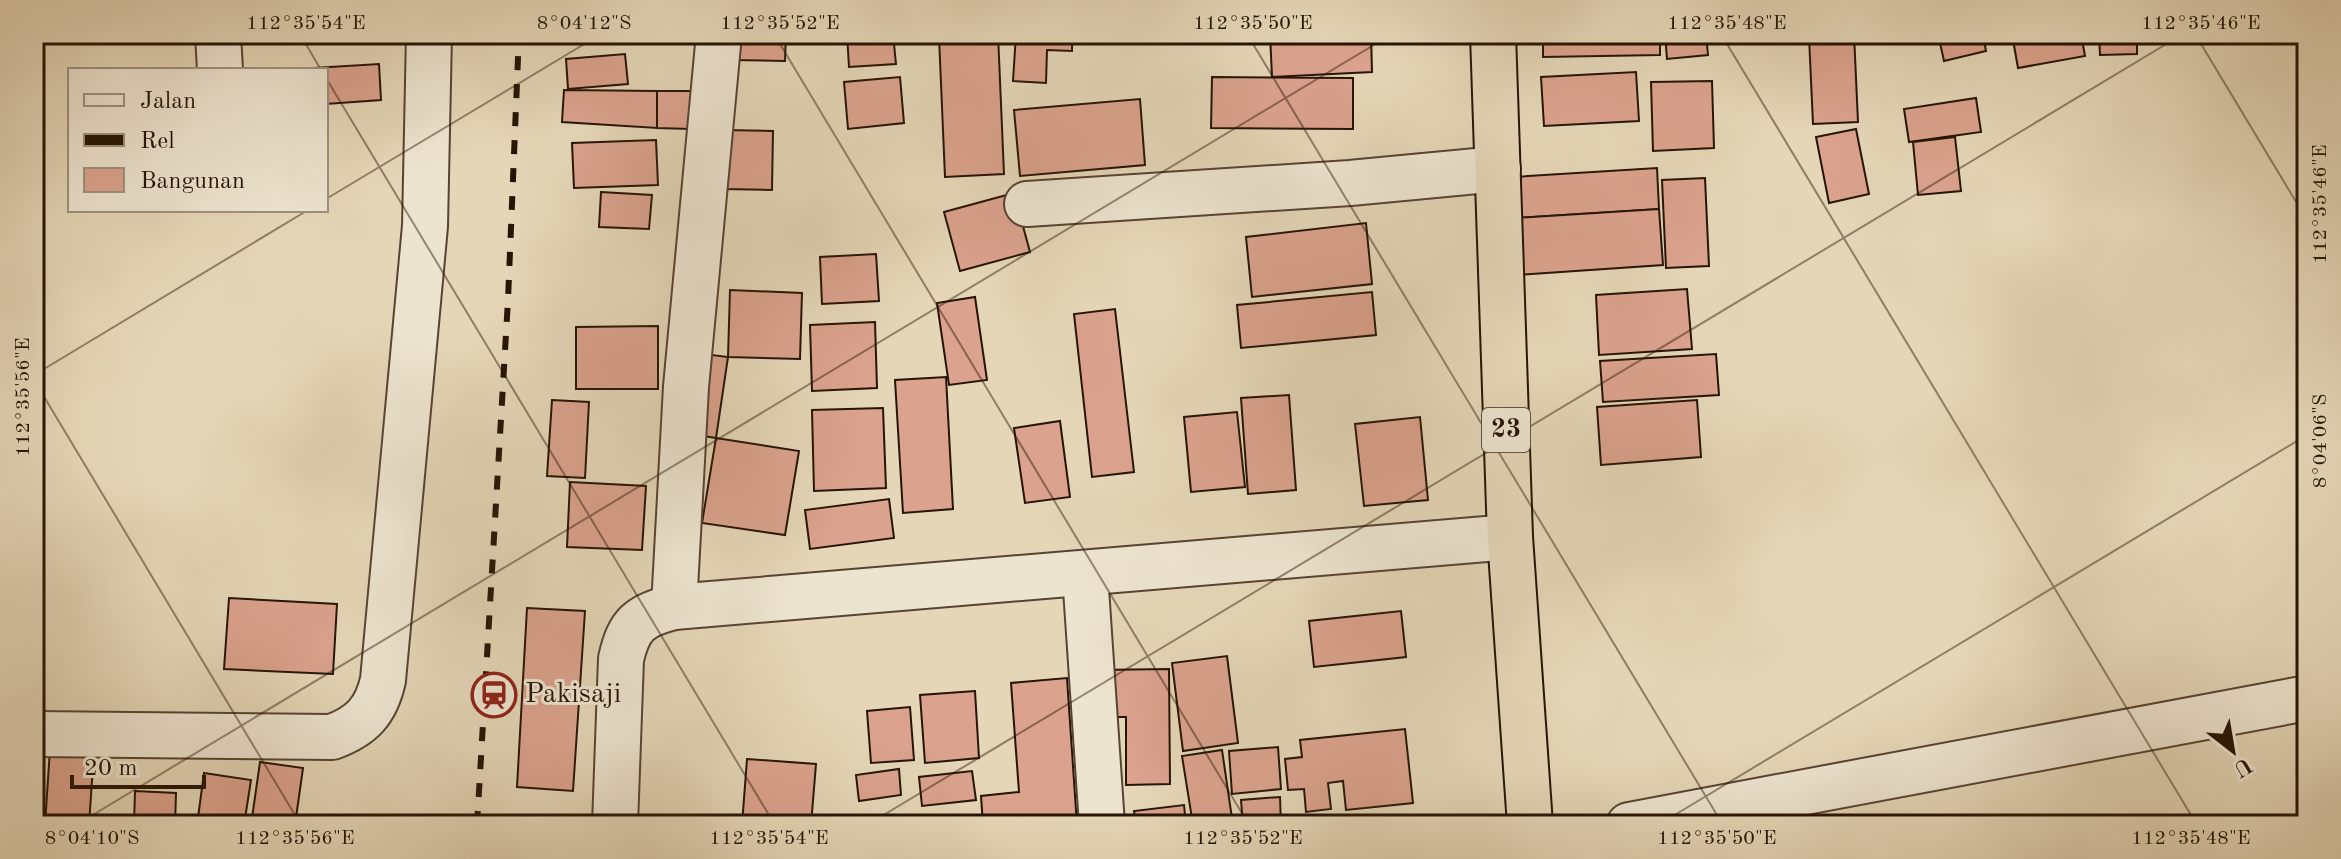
<svg xmlns="http://www.w3.org/2000/svg" width="2341" height="859" viewBox="0 0 2341 859" font-family="'Old Standard TT',serif">
	<rect width="100%" height="100%" fill="#e4d6b7"/>
	<filter id="stains"><feTurbulence type="fractalNoise" baseFrequency=".0025" numOctaves="4"/><feColorMatrix values="0 0 0 0 .2 0 0 0 0 .09 0 0 0 0 .02 0 0 0 .5 -.17"/></filter>
	<radialGradient id="worn" r=".72"><stop offset=".6" stop-color="#630" stop-opacity="0"/><stop offset="1" stop-color="#630" stop-opacity=".3"/></radialGradient>
	<g fill="#dba28d" stroke="#261405" stroke-width="2">
		<path d="M732,34H786L785,61L731,60Z"/>
		<path d="M847,34H893L896,64L849,67Z"/>
		<path d="M998,34L1004,174L945,177L939,37Z"/>
		<path d="M1016,34H1072V51L1047,50L1046,83L1013,81Z"/>
		<path d="M1270,34H1371L1372,72L1272,77Z"/>
		<path d="M1543,34H1660V55L1543,57Z"/>
		<path d="M1665,34H1706L1708,55L1667,59Z"/>
		<path d="M1854,34L1858,122L1813,124L1809,37Z"/>
		<path d="M1938,34H1983L1986,51L1944,61Z"/>
		<path d="M2012,34H2081L2085,56L2018,68Z"/>
		<path d="M2099,34H2137V54L2100,55Z"/>
		<path d="M625,54L628,84L568,89L566,59Z"/>
		<path d="M379,64L381,100L326,104V70H280Z"/>
		<path d="M1636,72L1639,121L1544,126L1541,77Z"/>
		<path d="M900,77L904,123L848,129L844,82Z"/>
		<path d="M1212,77L1353,78V129L1211,128Z"/>
		<path d="M1712,81L1714,148L1653,151L1651,82Z"/>
		<path d="M564,90L657,91V128L562,122Z"/>
		<path d="M657,91H692L691,129L657,128Z"/>
		<path d="M1976,98L1981,132L1909,142L1904,109Z"/>
		<path d="M1140,99L1145,165L1020,176L1014,110Z"/>
		<path d="M1856,129L1869,194L1829,203L1816,137Z"/>
		<path d="M724,130L773,131L772,190L723,189Z"/>
		<path d="M1955,137L1961,191L1918,195L1913,142Z"/>
		<path d="M656,140L658,185L574,188L572,143Z"/>
		<path d="M1657,168L1659,209L1515,218L1512,177Z"/>
		<path d="M1705,178L1709,266L1666,268L1662,180Z"/>
		<path d="M601,192L652,195L649,229L599,227Z"/>
		<path d="M1014,193L1030,252L960,271L944,212Z"/>
		<path d="M1659,209L1663,265L1518,275L1515,218Z"/>
		<path d="M1366,223L1372,284L1252,297L1246,237Z"/>
		<path d="M876,254L879,301L822,304L820,257Z"/>
		<path d="M1687,289L1692,349L1599,355L1596,295Z"/>
		<path d="M730,290L802,293L800,359L728,357Z"/>
		<path d="M1372,292L1376,335L1241,348L1237,305Z"/>
		<path d="M975,297L987,380L949,385L937,303Z"/>
		<path d="M1115,309L1134,472L1092,477L1074,314Z"/>
		<path d="M875,322L877,388L812,391L810,325Z"/>
		<path d="M658,326V389H576V327Z"/>
		<path d="M696,353L728,357L716,438L684,433Z"/>
		<path d="M1716,354L1719,395L1603,402L1600,361Z"/>
		<path d="M946,377L953,509L903,513L895,380Z"/>
		<path d="M1289,395L1296,490L1248,494L1241,398Z"/>
		<path d="M552,400L589,402L585,478L547,476Z"/>
		<path d="M1697,400L1701,457L1601,465L1597,407Z"/>
		<path d="M883,408L886,488L814,491L812,410Z"/>
		<path d="M1237,412L1245,487L1191,492L1184,417Z"/>
		<path d="M1420,417L1428,500L1364,506L1355,424Z"/>
		<path d="M1060,421L1070,497L1025,503L1014,428Z"/>
		<path d="M716,438L799,451L785,535L702,523Z"/>
		<path d="M570,482L646,486L642,550L567,547Z"/>
		<path d="M889,499L894,538L810,549L805,510Z"/>
		<path d="M229,598L337,604L333,674L224,669Z"/>
		<path d="M527,608L585,611L573,791L517,787Z"/>
		<path d="M1401,611L1406,657L1314,667L1309,621Z"/>
		<path d="M1227,656L1238,743L1183,751L1172,663Z"/>
		<path d="M1169,669L1170,784L1126,785V717H1097V670Z"/>
		<path d="M1067,678L1077,825H983L981,796L1019,792L1011,683Z"/>
		<path d="M975,691L979,758L925,763L920,695Z"/>
		<path d="M910,707L914,760L871,763L867,711Z"/>
		<path d="M1405,729L1413,803L1346,810L1343,781L1328,783L1331,809L1306,812L1304,789L1288,790L1285,759L1302,757L1300,740Z"/>
		<path d="M1278,747L1281,789L1232,794L1229,751Z"/>
		<path d="M50,749L94,751L89,825H45Z"/>
		<path d="M1222,750L1233,825H1193L1182,756Z"/>
		<path d="M747,759L816,764L811,825H742Z"/>
		<path d="M260,762L303,768L295,825H251Z"/>
		<path d="M899,769L901,795L859,801L856,775Z"/>
		<path d="M972,771L976,800L922,806L919,777Z"/>
		<path d="M204,773L251,780L244,825H197Z"/>
		<path d="M135,791L176,793L175,825H134Z"/>
		<path d="M1280,797L1281,825H1243L1241,800Z"/>
		<path d="M1184,805L1186,825H1136L1134,811Z"/>
		<path d="M1405,817V825H1291V820Z"/>
	</g>
	<g fill="none" stroke-linecap="round" stroke-linejoin="round">
		<g stroke="#564432" stroke-width="48">
			<g id="minor">
				<path d="M218,34L220,70"/>
				<path d="M1027,204L1350,183L1498,169"/>
				<path d="M1085,574L1102,825"/>
				<path d="M674,607L686,387L719,34"/>
				<path d="M34,734L332,737C362,726 376,711 383,680L425,226L429,34"/>
				<path d="M615,825L621,659C629,624 639,616 674,607L1510,537"/>
				<path d="M1629,825L2307,698"/>
			</g>
		</g>
		<g stroke="#261405" stroke-width="48">
			<path id="trunk" d="M1493,34L1510,537L1530,825"/>
		</g>
		<use href="#minor" stroke="#ede4d0" stroke-width="44"/>
		<use href="#trunk" stroke="#e4d6b7" stroke-width="44"/>
		<path stroke="#261405" stroke-width="6" stroke-dasharray="14 14" stroke-linecap="butt" d="M477,825L508,300L519,34"/>
	</g>
	<path fill="none" stroke="#261405" stroke-width="2" stroke-opacity="0.45" d="M300,34L321,70M774,34L1249,825M1247,34L1723,825M1721,34L2197,825M2195,34L2307,220M326,78L775,825M326,199L601,34M34,375L308,210M34,380L301,825M76,825L1392,34M867,825L2183,34M1658,825L2307,435"/>
	<defs>
		<g id="station-ring" transform="scale(2.3)"><circle r="9.5" fill="#ede4d0" stroke="#8f2418" stroke-width="1.5"/><path d="M-3-6H3Q5-6 5-4V2Q5 4 3 4L4.5 6H3L1.5 4h-3L-3 6H-4.5L-3 4Q-5 4-5 2V-4Q-5-6-3-6ZM-3.5-4v3h7v-3ZM-3.5 1v1.5H-2V1ZM2 1v1.5H3.5V1Z" fill="#8f2418"/></g>
	</defs>
	<g fill-rule="evenodd">
		<use href="#station-ring" x="494" y="695"/>
	</g>
	<g text-anchor="middle" dominant-baseline="central" stroke-width="6" stroke-linejoin="round" paint-order="stroke">
		<rect fill="#ede4d0" stroke="#625242" stroke-width="2" x="1482" y="408" width="48" height="44" rx="6"/>
		<g font-size="26" font-weight="bold" fill="#261405">
			<text x="1506" y="430">23</text>
		</g>
		<g font-size="28" fill="#261405" stroke="#ede4d0" text-anchor="start">
			<text x="525" y="695">Pakisaji</text>
		</g>
	</g>
	<rect width="2341" height="859" fill="none" stroke="#e4d6b7" stroke-width="88"/>
	<rect x="68" y="68" width="260" height="144" fill="#ede4d0" stroke="#9d917f" stroke-width="2"/>
	<rect x="84" y="94" width="40" height="12" fill="#ede4d0" stroke="#9d917f" stroke-width="2"/>
	<text x="140" y="108" font-size="24" fill="#261405">Jalan</text>
	<rect x="84" y="134" width="40" height="12" fill="#261405" stroke="#9d917f" stroke-width="2"/>
	<text x="140" y="148" font-size="24" fill="#261405">Rel</text>
	<rect x="84" y="168" width="40" height="24" fill="#dba28d" stroke="#9d917f" stroke-width="2"/>
	<text x="140" y="188" font-size="24" fill="#261405">Bangunan</text>
	<g transform="translate(2233 751) rotate(149)" stroke="#ede4d0" stroke-width="6" paint-order="stroke">
	<path d="M0-6L14 30L0 20L-14 30Z" fill="#261405"/>
	<text y="-12" font-size="22" font-weight="bold" text-anchor="middle" fill="#261405">U</text>
	</g>
	<path d="M72 775v12h132v-12" fill="none" stroke="#261405" stroke-width="4"/>
	<text x="84" y="775" font-size="24" fill="#261405" stroke="#ede4d0" stroke-width="6" paint-order="stroke">20 m</text>
	<rect x="44" y="44" width="2253" height="771" fill="none" stroke="#261405" stroke-width="3"/>
	<g font-size="20" text-anchor="middle" fill="#261405">
		<text x="306" y="29">112°35'54"E</text>
		<text x="584" y="29">8°04'12"S</text>
		<text x="780" y="29">112°35'52"E</text>
		<text x="1253" y="29">112°35'50"E</text>
		<text x="1727" y="29">112°35'48"E</text>
		<text x="2201" y="29">112°35'46"E</text>
		<text transform="translate(2319 204) rotate(-90)" y="7">112°35'46"E</text>
		<text transform="translate(22 397) rotate(-90)" y="7">112°35'56"E</text>
		<text transform="translate(2319 441) rotate(-90)" y="7">8°04'06"S</text>
		<text x="92" y="844">8°04'10"S</text>
		<text x="295" y="844">112°35'56"E</text>
		<text x="769" y="844">112°35'54"E</text>
		<text x="1243" y="844">112°35'52"E</text>
		<text x="1717" y="844">112°35'50"E</text>
		<text x="2191" y="844">112°35'48"E</text>
	</g>
	<rect width="100%" height="100%" filter="url(#stains)"/>
	<rect width="100%" height="100%" fill="url(#worn)"/>
</svg>
